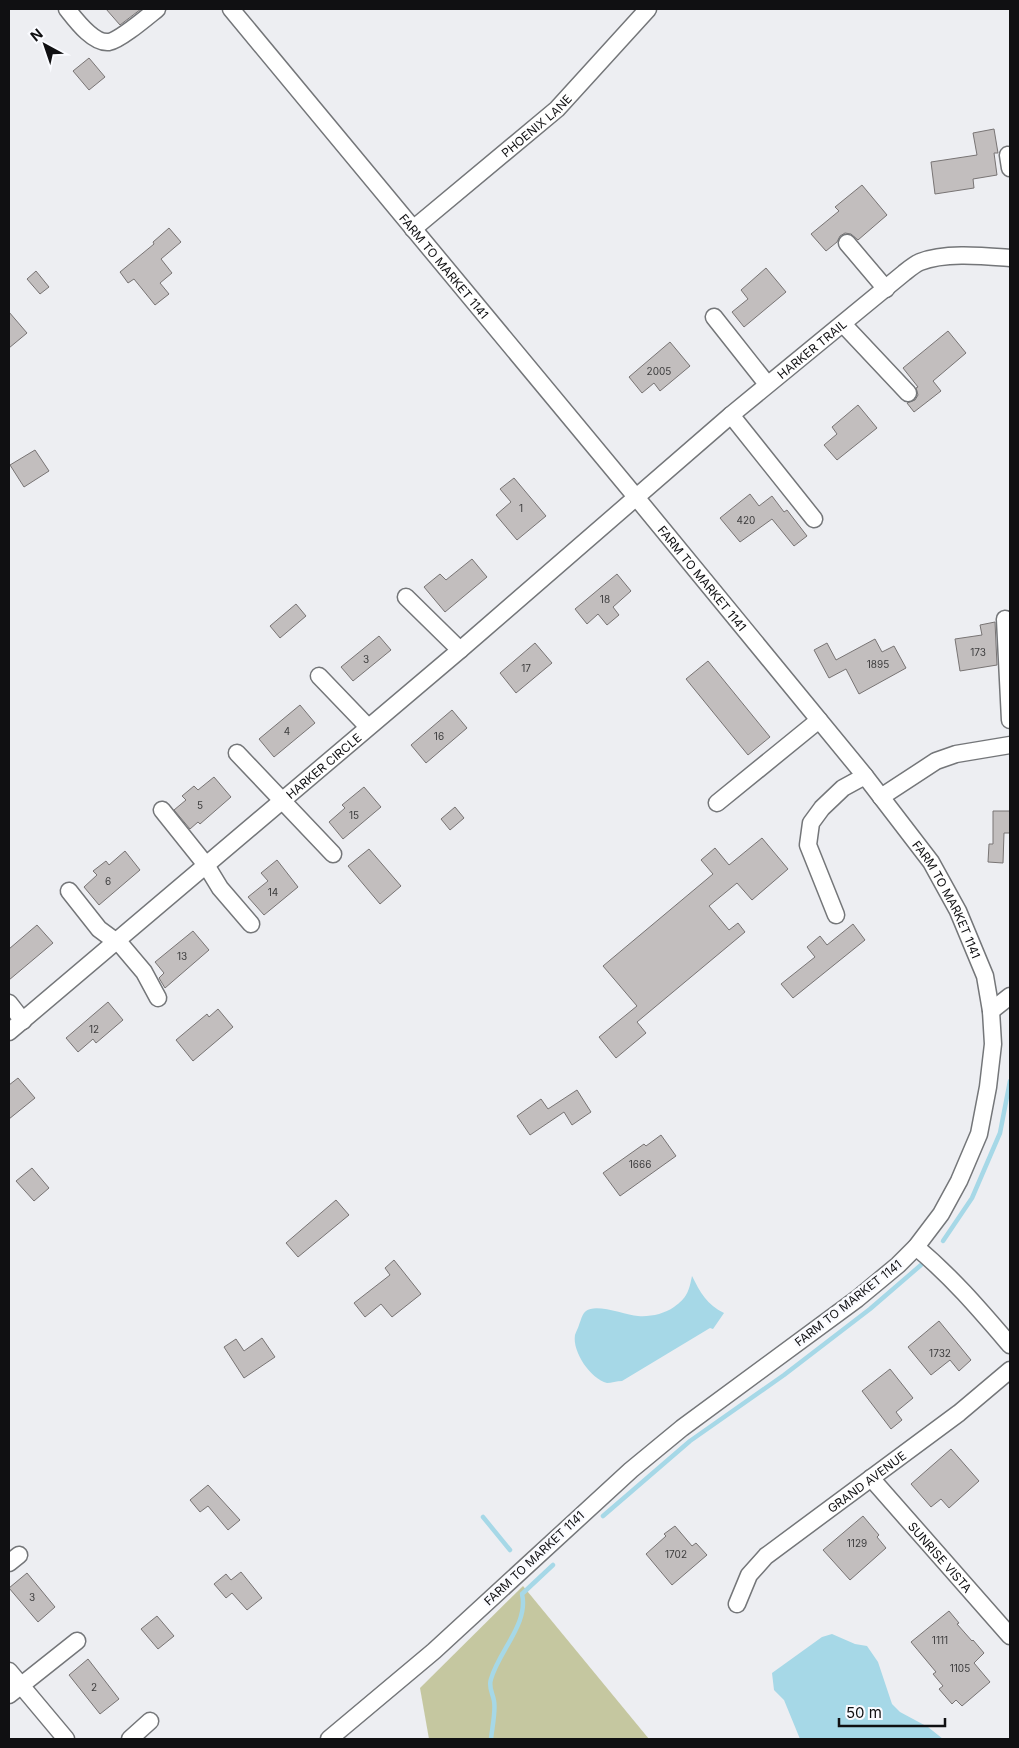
<svg xmlns="http://www.w3.org/2000/svg" width="1019" height="1748" viewBox="0 0 1019 1748" font-family="Inter,sans-serif">
	<rect width="100%" height="100%" fill="#edeef2"/>
	<path fill="#c5c7a0" d="M523,1586L649,1739H429L420,1688Z"/>
	<g fill="#a6d8e7">
		<path d="M692,1276C700,1292 707,1305 724,1313L713,1329L710,1328L622,1381C617,1381 611,1383 607,1383C591,1379 572,1352 575,1335C576,1332 578,1328 579,1325C581,1320 582,1314 586,1311C596,1303 625,1315 638,1316C650,1317 664,1314 674,1307C687,1298 689,1291 692,1276Z"/>
		<path d="M832,1634L855,1644L867,1646L878,1662L892,1704L900,1712L928,1727L943,1739H800L784,1700L774,1690L772,1673L822,1637Z"/>
	</g>
	<g fill="none" stroke-linecap="round" stroke-linejoin="round">
		<g stroke="#a6d8e7" stroke-width="4.5">
			<path d="M943,1241L972,1198L1000,1133L1010,1081"/>
			<path d="M603,1516L690,1441L784,1375L870,1309L921,1265"/>
			<path d="M483,1517L510,1550"/>
			<path d="M491,1739C492,1728 496,1711 494,1701C493,1693 488,1688 491,1679C499,1651 529,1623 522,1594L553,1565"/>
		</g>
	</g>
	<g fill="#c2bebe" stroke="#787474">
		<path d="M106,9H141L120,25Z"/>
		<path d="M89,58L105,77L89,90L73,71Z"/>
		<path d="M994,129L998,153H994L997,175L973,179L974,188L935,194L931,162L977,155L973,133Z"/>
		<path d="M862,185L887,215L858,240L851,234L845,233L840,236L837,242L826,251L811,234L839,211L835,207Z"/>
		<path d="M169,228L181,242L161,259L172,273L160,283L169,294L155,305L134,279L128,283L120,272L154,244L153,242Z"/>
		<path d="M766,268L786,292L744,327L732,312L748,299L741,290Z"/>
		<path d="M36,271L49,287L40,294L27,279Z"/>
		<path d="M9,312L27,333L9,348Z"/>
		<path d="M948,331L966,353L933,381L941,391L914,412L907,403L915,400L918,395L916,388L918,387L903,368Z"/>
		<path d="M670,342L690,366L660,391L654,383L642,393L629,377Z"/>
		<path d="M858,405L877,428L837,460L824,445L837,434L832,427Z"/>
		<path d="M35,450L49,471L24,487L10,465Z"/>
		<path d="M514,478L546,516L517,540L496,515L511,502L500,489Z"/>
		<path d="M750,494L759,506L772,496L784,512L787,510L807,536L794,546L772,519L740,542L720,518Z"/>
		<path d="M472,559L487,577L445,612L424,587L440,574L446,580Z"/>
		<path d="M617,574L631,591L613,607L619,615L607,625L598,614L587,624L575,609Z"/>
		<path d="M296,604L306,616L280,638L270,626Z"/>
		<path d="M995,622L997,665L960,671L955,639L982,635L980,625Z"/>
		<path d="M379,636L391,650L353,681L341,667Z"/>
		<path d="M875,639L882,652L894,646L906,668L859,694L846,669L829,678L814,650L827,643L836,660Z"/>
		<path d="M535,643L552,663L516,693L500,673Z"/>
		<path d="M708,661L770,737L748,755L686,679Z"/>
		<path d="M300,705L315,723L274,757L259,739Z"/>
		<path d="M452,710L467,728L426,763L411,745Z"/>
		<path d="M214,777L231,797L200,824L198,822L190,829L174,810L186,800L182,796L194,786L198,790Z"/>
		<path d="M364,787L381,807L343,839L329,822L345,808L342,805Z"/>
		<path d="M455,807L464,818L450,830L441,819Z"/>
		<path d="M993,811H1010V833H1004L1003,863L988,862L989,844H993Z"/>
		<path d="M762,838L788,869L752,900L737,883L709,906L729,930L738,923L745,932L637,1022L646,1033L616,1058L599,1037L637,1006L603,966L713,874L701,860L715,848L729,865Z"/>
		<path d="M369,849L401,886L380,904L348,866Z"/>
		<path d="M125,851L140,870L99,905L84,887L97,875L93,871L106,861L109,865Z"/>
		<path d="M277,860L298,887L264,915L248,897L268,881L261,873Z"/>
		<path d="M853,924L865,940L793,998L781,984L815,957L807,947L820,936L827,945Z"/>
		<path d="M37,925L53,943L9,980V949Z"/>
		<path d="M193,931L209,950L165,988L159,978L164,973L155,962Z"/>
		<path d="M108,1002L123,1020L96,1043L93,1039L78,1052L66,1038Z"/>
		<path d="M218,1009L233,1027L193,1061L176,1040L207,1014L209,1017Z"/>
		<path d="M18,1078L35,1098L9,1119V1085Z"/>
		<path d="M577,1090L591,1112L572,1125L564,1112L530,1135L517,1116L541,1099L548,1109Z"/>
		<path d="M661,1135L676,1156L620,1196L603,1173L644,1144L646,1146Z"/>
		<path d="M32,1168L49,1188L34,1201L16,1181Z"/>
		<path d="M336,1200L349,1215L298,1257L286,1243Z"/>
		<path d="M394,1260L421,1294L392,1317L381,1304L365,1317L354,1303L390,1275L385,1268Z"/>
		<path d="M939,1321L971,1360L959,1371L950,1360L931,1375L908,1347Z"/>
		<path d="M262,1338L275,1357L244,1378L224,1347L236,1339L244,1351Z"/>
		<path d="M890,1369L913,1398L896,1412L902,1420L891,1429L862,1391Z"/>
		<path d="M951,1449L979,1481L949,1508L941,1499L931,1507L911,1484Z"/>
		<path d="M208,1485L240,1520L228,1530L208,1506L200,1512L190,1500Z"/>
		<path d="M863,1516L879,1535L877,1537L886,1548L850,1580L823,1550Z"/>
		<path d="M675,1526L692,1546L696,1543L707,1555L672,1585L646,1554L666,1536L664,1534Z"/>
		<path d="M241,1572L262,1598L247,1610L232,1593L226,1598L214,1584L226,1574L231,1580Z"/>
		<path d="M27,1573L55,1607L38,1622L9,1588Z"/>
		<path d="M949,1611L959,1623L957,1624L972,1641L973,1640L984,1653L974,1663L990,1682L962,1706L956,1700L952,1704L939,1689L943,1686L933,1674L936,1672L911,1642Z"/>
		<path d="M157,1616L174,1636L158,1649L141,1629Z"/>
		<path d="M88,1659L119,1699L100,1714L69,1675Z"/>
	</g>
	<g fill="none" stroke-linecap="round" stroke-linejoin="round">
		<g stroke="#747679" stroke-width="19">
			<g id="minor">
				<path d="M67,9C75,19 93,44 109,42C120,40 147,17 157,9"/>
				<path id="s1" d="M231,9L636,497L865,776L931,862L958,911L985,976L991,1011L993,1044L988,1087L979,1134L959,1181L941,1214L916,1247L898,1265L857,1299L682,1428L631,1470L434,1651L329,1739"/>
				<path d="M1008,155L1010,168"/>
				<path id="s2" d="M413,229L557,109L648,9"/>
				<path d="M847,243L886,289"/>
				<path d="M714,317L767,384"/>
				<path d="M843,324L908,393"/>
				<path d="M731,415L814,519"/>
				<path d="M406,597L460,650"/>
				<path d="M1005,619L1010,720"/>
				<path d="M319,676L368,727"/>
				<path d="M237,753L333,854"/>
				<path d="M881,797L936,761L956,754L1010,745"/>
				<path d="M717,803L819,720"/>
				<path d="M162,810L206,865L220,888L251,924"/>
				<path d="M69,891L99,929L122,946L144,972L158,998"/>
				<path d="M836,915L808,845L811,823L822,808L843,788L865,776"/>
				<path d="M9,1003L23,1021"/>
				<path d="M991,1011L1010,996"/>
				<path id="s3" d="M9,1032L460,650L731,415L904,273C909,269 915,264 920,262C945,252 984,256 1010,258"/>
				<path d="M916,1247C952,1277 980,1310 1010,1345"/>
				<path id="s4" d="M871,1478L1010,1636"/>
				<path d="M9,1563L19,1555"/>
				<path id="s5" d="M737,1604L749,1575L766,1556L959,1413L1010,1370"/>
				<path d="M9,1671L66,1739"/>
				<path d="M9,1695L77,1641"/>
				<path d="M130,1739L150,1721"/>
			</g>
		</g>
		<use href="#minor" stroke="#fff" stroke-width="16"/>
	</g>
	<g text-anchor="middle" dominant-baseline="central" stroke-width="5" stroke-linejoin="round" paint-order="stroke">
		<g font-size="10" fill="#3c3c3d">
			<text x="659" y="371">2005</text>
			<text x="521" y="508">1</text>
			<text x="746" y="520">420</text>
			<text x="605" y="599">18</text>
			<text x="978" y="652">173</text>
			<text x="366" y="659">3</text>
			<text x="878" y="664">1895</text>
			<text x="526" y="668">17</text>
			<text x="287" y="731">4</text>
			<text x="439" y="736">16</text>
			<text x="200" y="805">5</text>
			<text x="354" y="815">15</text>
			<text x="108" y="881">6</text>
			<text x="273" y="892">14</text>
			<text x="182" y="956">13</text>
			<text x="94" y="1029">12</text>
			<text x="640" y="1164">1666</text>
			<text x="940" y="1353">1732</text>
			<text x="857" y="1543">1129</text>
			<text x="676" y="1554">1702</text>
			<text x="32" y="1597">3</text>
			<text x="940" y="1640">1111</text>
			<text x="960" y="1668">1105</text>
			<text x="94" y="1687">2</text>
		</g>
		<g font-size="12" fill="#101012" stroke="#fafbff">
			<text stroke="none"><textPath href="#s2" startOffset="161">PHOENIX LANE</textPath></text>
			<text stroke="none"><textPath href="#s1" startOffset="334">FARM TO MARKET 1141</textPath></text>
			<text stroke="none"><textPath href="#s3" startOffset="1054">HARKER TRAIL</textPath></text>
			<text stroke="none"><textPath href="#s1" startOffset="739">FARM TO MARKET 1141</textPath></text>
			<text stroke="none"><textPath href="#s3" startOffset="412">HARKER CIRCLE</textPath></text>
			<text stroke="none"><textPath href="#s1" startOffset="1144">FARM TO MARKET 1141</textPath></text>
			<text transform="translate(848 1303) rotate(-38)">FARM TO MARKET 1141</text>
			<text stroke="none"><textPath href="#s5" startOffset="182">GRAND AVENUE</textPath></text>
			<text transform="translate(534 1558) rotate(-43)">FARM TO MARKET 1141</text>
			<text stroke="none"><textPath href="#s4" startOffset="105">SUNRISE VISTA</textPath></text>
		</g>
	</g>
	<rect width="1019" height="1748" fill="none" stroke="#101012" stroke-width="20"/>
	<g transform="translate(45 45) rotate(320)" stroke="#fafbff" stroke-width="4" paint-order="stroke">
	<path d="M0-4L9 19L0 12L-9 19Z" fill="#101012"/>
	<text y="-8" font-size="14" font-weight="bold" text-anchor="middle" fill="#101012">N</text>
	</g>
	<path d="M839 1718v8h106v-8" fill="none" stroke="#101012" stroke-width="2.5"/>
	<text x="846" y="1718" font-size="15" fill="#101012" stroke="#fafbff" stroke-width="4" paint-order="stroke">50 m</text>
</svg>
